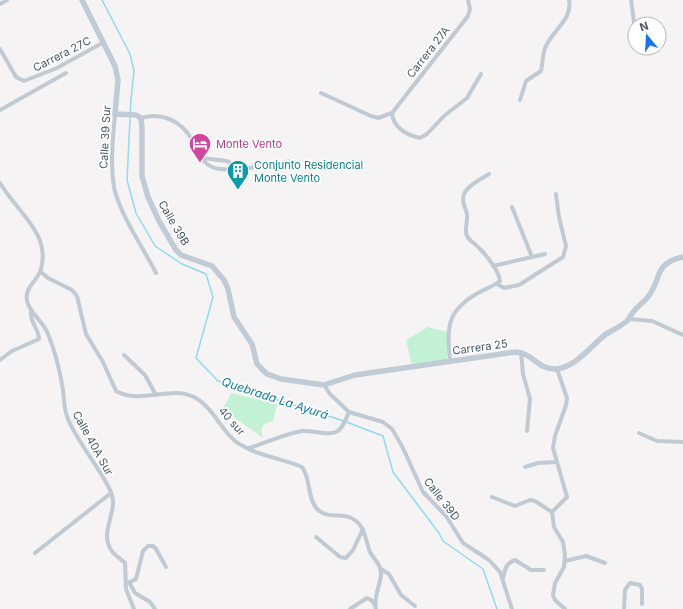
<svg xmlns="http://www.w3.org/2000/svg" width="683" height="609" viewBox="0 0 683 609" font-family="Inter,sans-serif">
	<rect width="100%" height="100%" fill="#f5f3f3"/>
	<g fill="#c3f1d5">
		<path d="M428,327L447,332V360L412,365L406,340Z"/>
		<path d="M231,393L277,404L273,421L264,424L261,430L263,438L223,409Z"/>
	</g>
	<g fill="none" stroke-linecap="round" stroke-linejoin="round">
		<path stroke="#90daee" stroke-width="1.5" d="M102,0L130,54L134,71L131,99L127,180L136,213L155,246L182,264L206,274L213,297L196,358L218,381L344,421L383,436L393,472L439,533L443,541L483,569L497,609"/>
		<g stroke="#c1cad2" stroke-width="4">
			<path d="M631,0L635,30"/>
			<path d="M0,4L7,0"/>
			<path d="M0,49L16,77L24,81L57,68L104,42"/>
			<path d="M321,93L371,116L378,118L392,113L468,16L470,9L468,0"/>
			<path d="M520,100L526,81L541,71C543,63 542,54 546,46C553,30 573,19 569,0"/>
			<path d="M0,110L66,73"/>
			<path d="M392,113C393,127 406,135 420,138L427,134L444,116L467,98L481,74"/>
			<path d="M115,114C113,138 110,163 114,187C119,213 144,249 156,273"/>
			<path d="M141,118C162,112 182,121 192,140C197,150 201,162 212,167C227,174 273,164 291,161"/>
			<path d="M202,158L227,161L238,168"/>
			<path d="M0,183C16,211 51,233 41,269C38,281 24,287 27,301C30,314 44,322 48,334C55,351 60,371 63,390C64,400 64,410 68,419C78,443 100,468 111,492C119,511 100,530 110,548C113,555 120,558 125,563L126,589L134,609"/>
			<path d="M512,207L532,257"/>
			<path d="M493,266L545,254"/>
			<path d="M41,272L48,278L72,290L77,296L86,334L103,362L116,391C141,405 170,385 194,397C213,407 219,427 234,440C252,455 281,458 302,467C311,479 307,498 317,509C326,518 339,514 349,517C365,523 365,539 370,552C373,558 378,562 380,568C385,578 372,595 376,609"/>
			<path d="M497,284L504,288L519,285L563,257L566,246L559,217L556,194"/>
			<path d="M629,319L652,321L683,335"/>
			<path d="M521,352L523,374L530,399L527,431"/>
			<path d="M124,355L145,375L156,395"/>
			<path d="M0,360L12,351L39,339C39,328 29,322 31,311"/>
			<path d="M450,361C447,327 446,311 478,293C485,289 494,286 500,281C499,271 487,256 480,249C476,244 470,242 467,236C464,229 468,222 467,214C466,209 463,205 463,199C463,187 480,180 489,174"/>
			<path d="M557,369L567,398L566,405L555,436L553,448L567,497L552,512L554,527L563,542L565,555L564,567L555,583L553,595L555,600L565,609"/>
			<path d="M324,385L330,394L349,412L383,422L392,429L402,446L423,492L446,516L463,543L489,560L500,572L512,609"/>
			<path d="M639,433L657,441L683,442"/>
			<path d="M249,448C266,443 284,434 302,431C313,430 328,436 336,432C343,429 346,418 349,412"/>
			<path d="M525,467L538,463L557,462"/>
			<path d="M492,497L515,506L530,500L535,501L552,512"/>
			<path d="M316,537L340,557L346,558L353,550L363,529"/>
			<path d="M35,553L111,493"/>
			<path d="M565,561L586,556L605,563"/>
			<path d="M381,569L389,574L401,595L415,606"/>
			<path d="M503,578C505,569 506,563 515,560L531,570H544"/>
			<path d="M129,582L135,593L150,602L155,609"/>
			<path d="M130,582L136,579L143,551L148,546H153L156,549L166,567"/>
			<path d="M350,609L367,598L371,600L375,605"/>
			<path d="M624,609L625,590L630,583L640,585L642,589V604"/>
		</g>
		<path stroke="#c1cbd6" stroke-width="5.5" d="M82,0L115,66L118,80L115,114L136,115L141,118L142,128V176L148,197L159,221L176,250L181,255L212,266L224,280L228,289L234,317L252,344L257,364L267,374L281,379L324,385L355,375L515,352C532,352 538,370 556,369C576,367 591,346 606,334C613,330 621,326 627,321C630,318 631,314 634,311C638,306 643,303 647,298C663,279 652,264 683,257"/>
	</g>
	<defs>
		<g id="hotel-pin" transform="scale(1.15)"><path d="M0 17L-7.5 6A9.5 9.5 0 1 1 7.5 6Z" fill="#d1479c" stroke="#fff"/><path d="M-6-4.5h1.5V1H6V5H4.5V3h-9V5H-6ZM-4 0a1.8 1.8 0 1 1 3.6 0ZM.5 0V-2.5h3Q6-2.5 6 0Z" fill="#fff"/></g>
		<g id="building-pin" transform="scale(1.15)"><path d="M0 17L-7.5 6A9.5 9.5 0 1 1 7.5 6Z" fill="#0f9aa8" stroke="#fff"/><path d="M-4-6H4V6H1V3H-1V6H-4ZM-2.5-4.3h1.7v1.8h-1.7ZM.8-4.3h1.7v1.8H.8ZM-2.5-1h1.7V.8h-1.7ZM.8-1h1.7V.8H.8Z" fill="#fff"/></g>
	</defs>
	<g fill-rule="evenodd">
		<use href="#hotel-pin" x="200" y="144"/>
		<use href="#building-pin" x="238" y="171"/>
	</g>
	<g text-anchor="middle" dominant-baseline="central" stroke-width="3.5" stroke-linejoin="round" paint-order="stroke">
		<g font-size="11" fill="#4a5661" stroke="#fff">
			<text transform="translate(428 52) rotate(-52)">Carrera 27A</text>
			<text transform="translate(62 54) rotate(-27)">Carrera 27C</text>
			<text transform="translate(105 137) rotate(-87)">Calle 39 Sur</text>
			<text transform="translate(174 223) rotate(60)">Calle 39B</text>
			<text transform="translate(480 347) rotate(-8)">Carrera 25</text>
			<text transform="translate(232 421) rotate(49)">40 sur</text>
			<text transform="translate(93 443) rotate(61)">Calle 40A Sur</text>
			<text transform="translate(442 499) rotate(52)">Calle 39D</text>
		</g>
		<g font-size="11" fill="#b23c85" stroke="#fff" text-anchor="start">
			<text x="216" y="144">Monte Vento</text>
		</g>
		<g font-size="11" fill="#0d838f" stroke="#fff" text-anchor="start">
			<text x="254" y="165">Conjunto Residencial<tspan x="254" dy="13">Monte Vento</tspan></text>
		</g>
		<g font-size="12" font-style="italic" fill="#0c7c9b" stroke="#fff">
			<text transform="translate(275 398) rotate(18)">Quebrada La Ayurá</text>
		</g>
	</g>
	<g transform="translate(647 36) rotate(342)"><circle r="19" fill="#ffffff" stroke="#b7bbc0"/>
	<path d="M0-3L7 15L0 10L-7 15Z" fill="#1a73e8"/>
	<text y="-6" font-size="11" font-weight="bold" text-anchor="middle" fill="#4a5661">N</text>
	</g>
</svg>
